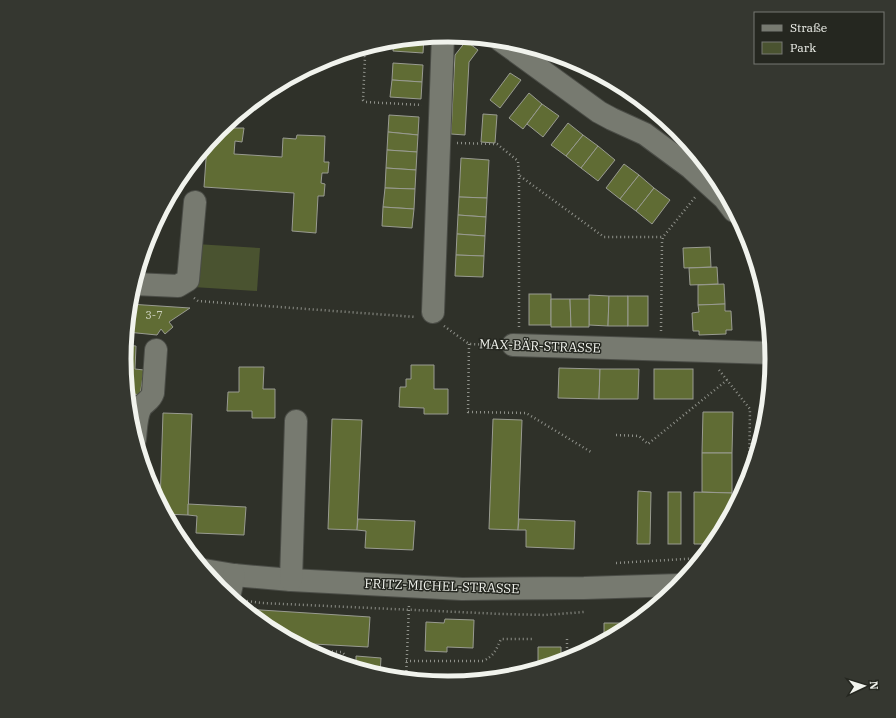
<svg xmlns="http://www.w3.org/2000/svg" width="896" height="718" viewBox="0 0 896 718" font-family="'IBM Plex Serif',serif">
	<rect width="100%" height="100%" fill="#2f3129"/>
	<path fill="#4a5330" d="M196,244L260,248L257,291L193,287Z"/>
	<g fill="#606c34" stroke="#999b91">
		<path d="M424,37L423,53L393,51L394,40Z"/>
		<path d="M466,41L478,50L469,62L465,135L451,134L455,55Z"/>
		<path d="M393,63L423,65L422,82L392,80Z"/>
		<path d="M510,73L521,80L500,108L490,100Z"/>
		<path d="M392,80L422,82L421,99L390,97Z"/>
		<path d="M628,90L649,107H648L626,92Z"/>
		<path d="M529,93L542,104L523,129L509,118Z"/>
		<path d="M542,104L559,116L543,137L527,124Z"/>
		<path d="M483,114L497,115L495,143L481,142Z"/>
		<path d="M389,115L419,117L418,135L388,132Z"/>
		<path d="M232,119V128H244L242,142L235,141L234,154L282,157L283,138L296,139L297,135L325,136L324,162H329L328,173H322L321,183L325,184L324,196H318L316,233L292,231L294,193L204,187L207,145L219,130Z"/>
		<path d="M568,123L583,135L566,156L551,145Z"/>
		<path d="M388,132L418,135L417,152L387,150Z"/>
		<path d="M583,135L598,146L581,168L566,156Z"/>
		<path d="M598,146L615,160L598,181L581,168Z"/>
		<path d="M387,150L417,152L416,170L386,168Z"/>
		<path d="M461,158L489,160L487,198L459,197Z"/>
		<path d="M624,164L639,175L620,199L606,188Z"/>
		<path d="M386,168L416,170L415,189L385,188Z"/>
		<path d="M639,175L654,188L636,211L620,199Z"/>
		<path d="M385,188L415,189L414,209L383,207Z"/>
		<path d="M654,188L670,200L652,224L636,211Z"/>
		<path d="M459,197L487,198L486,217L458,215Z"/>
		<path d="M383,207L414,209L412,228L382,226Z"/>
		<path d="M458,215L486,217L485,236L457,234Z"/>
		<path d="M457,234L485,236L484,256L456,255Z"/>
		<path d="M710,247L711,267L684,268L683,248Z"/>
		<path d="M456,255L484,256L483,277L455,276Z"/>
		<path d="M717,267L718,284L690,285L689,268Z"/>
		<path d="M724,284L725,304L698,305V285Z"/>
		<rect x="529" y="294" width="22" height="31"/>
		<path d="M589,295L609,296L608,326L589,325Z"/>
		<path d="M609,296H628V326H608Z"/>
		<rect x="628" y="296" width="20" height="30"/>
		<path d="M551,299H570L571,327H551Z"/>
		<path d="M570,299H589V327H571Z"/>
		<path d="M129,304L190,308L169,322L173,327L165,334L161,329L157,335L127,332Z"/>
		<path d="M725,304V311H731L732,330H726V334L699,335V331H693L692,313L699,312L698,305Z"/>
		<path d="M125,345L136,346L135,369L144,370L140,395L134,394H129L128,395L124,359Z"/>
		<path d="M411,365H434V389H448V414H424V408L399,407L400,387H406V379H411Z"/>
		<path d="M239,367H264L263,389H275V418H252V411H227L228,392H239Z"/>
		<path d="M559,368L600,369L599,399L558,398Z"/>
		<path d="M600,369H639L638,399H599Z"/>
		<rect x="654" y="369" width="39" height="30"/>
		<path d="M703,412H733L732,453H702Z"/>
		<path d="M163,413L192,414L188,515L165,514L160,504Z"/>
		<path d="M332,419L362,420L357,530L328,529Z"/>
		<path d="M493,419L522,420L518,530L489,529Z"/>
		<path d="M702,453H732V493L702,492Z"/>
		<path d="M638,491L651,492L650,544H637Z"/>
		<rect x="668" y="492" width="13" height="52"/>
		<path d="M694,492L732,493V511L717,539L713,544H694Z"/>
		<path d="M188,504L246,507L244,535L196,533L197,516L188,515Z"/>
		<path d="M358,519L415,521L413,550L365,548L366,531L357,530Z"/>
		<path d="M519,519L575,521L574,549L526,547V530H518Z"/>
		<path d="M245,609L370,617L368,647L295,643L268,628Z"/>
		<path d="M445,619L474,620L473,648L447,647V652L425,651L426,622L444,623Z"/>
		<path d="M604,623H635L628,629L604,641Z"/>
		<path d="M538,647H561V662L538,669Z"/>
		<path d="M356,656L381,658L380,675L356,668Z"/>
	</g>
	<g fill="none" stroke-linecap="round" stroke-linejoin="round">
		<g stroke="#4b4d47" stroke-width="24">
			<g id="minor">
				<path d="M500,40L599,112L612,119L645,134L691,168L724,198L734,211"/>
				<path d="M134,284L178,286L188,280L195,202"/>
				<path d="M433,312L443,35"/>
				<path d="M513,345L771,353"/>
				<path d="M135,439C136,429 136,416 141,407C145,402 151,400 153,393L156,350"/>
				<path d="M204,570L234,575L291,580L462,589L584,588L680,585"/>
				<path d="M291,580L296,421"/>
				<path d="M229,597L234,575"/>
			</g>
		</g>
		<g stroke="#8f918a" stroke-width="2.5" stroke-dasharray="1 3" stroke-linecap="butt">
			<path d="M354,51L363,54L365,57L363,100L365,102L422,105"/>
			<path d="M457,143L497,144L518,161L519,176V327"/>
			<path d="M520,176L604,237H663"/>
			<path d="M194,298L198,301L416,317"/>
			<path d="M444,326L469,344L495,345"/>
			<path d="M661,331L662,242L663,237L696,196"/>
			<path d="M469,344L468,412L526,413L591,452"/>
			<path d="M719,370L750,409L749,478"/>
			<path d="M616,435L639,436L648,444L727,380"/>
			<path d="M616,563L702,558"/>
			<path d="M247,601L262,603L502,614L545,615L584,612"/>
			<path d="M567,639V660"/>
			<path d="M308,650L342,652L345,655L344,665"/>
			<path d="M406,661H483C494,656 496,650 501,639H533"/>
			<path d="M406,679L409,605"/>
		</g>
		<use href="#minor" stroke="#777a70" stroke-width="22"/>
	</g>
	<g text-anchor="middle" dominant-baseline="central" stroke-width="3" stroke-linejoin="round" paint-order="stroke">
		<g font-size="11" fill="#cdd1bf">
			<text x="154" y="315">3-7</text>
		</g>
		<g font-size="13" fill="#f1f3ed" stroke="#252720">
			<text transform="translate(540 346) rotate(2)">MAX-BÄR-STRASSE</text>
			<text transform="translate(442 586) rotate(2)">FRITZ-MICHEL-STRASSE</text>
		</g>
	</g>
	<path d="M0 0H896V718H0ZM131 359a317 317 0 1 1 634 0a317 317 0 1 1-634 0Z" fill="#353730" fill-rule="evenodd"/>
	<path fill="none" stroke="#f1f3ed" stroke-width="5" d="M131 359a317 317 0 1 1 634 0a317 317 0 1 1-634 0Z"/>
	<rect x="754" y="12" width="130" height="52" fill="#252720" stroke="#777972"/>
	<rect x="762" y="25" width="20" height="6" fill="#777a70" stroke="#777972"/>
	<text x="790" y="32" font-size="12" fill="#f1f3ed">Straße</text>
	<rect x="762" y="42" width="20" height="12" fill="#4a5330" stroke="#777972"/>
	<text x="790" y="52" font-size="12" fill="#f1f3ed">Park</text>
	<g transform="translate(864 686) rotate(86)" stroke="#252720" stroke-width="3" paint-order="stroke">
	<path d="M0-3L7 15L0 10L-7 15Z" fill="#f1f3ed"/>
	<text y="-6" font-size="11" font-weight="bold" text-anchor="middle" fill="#f1f3ed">N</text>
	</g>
</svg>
